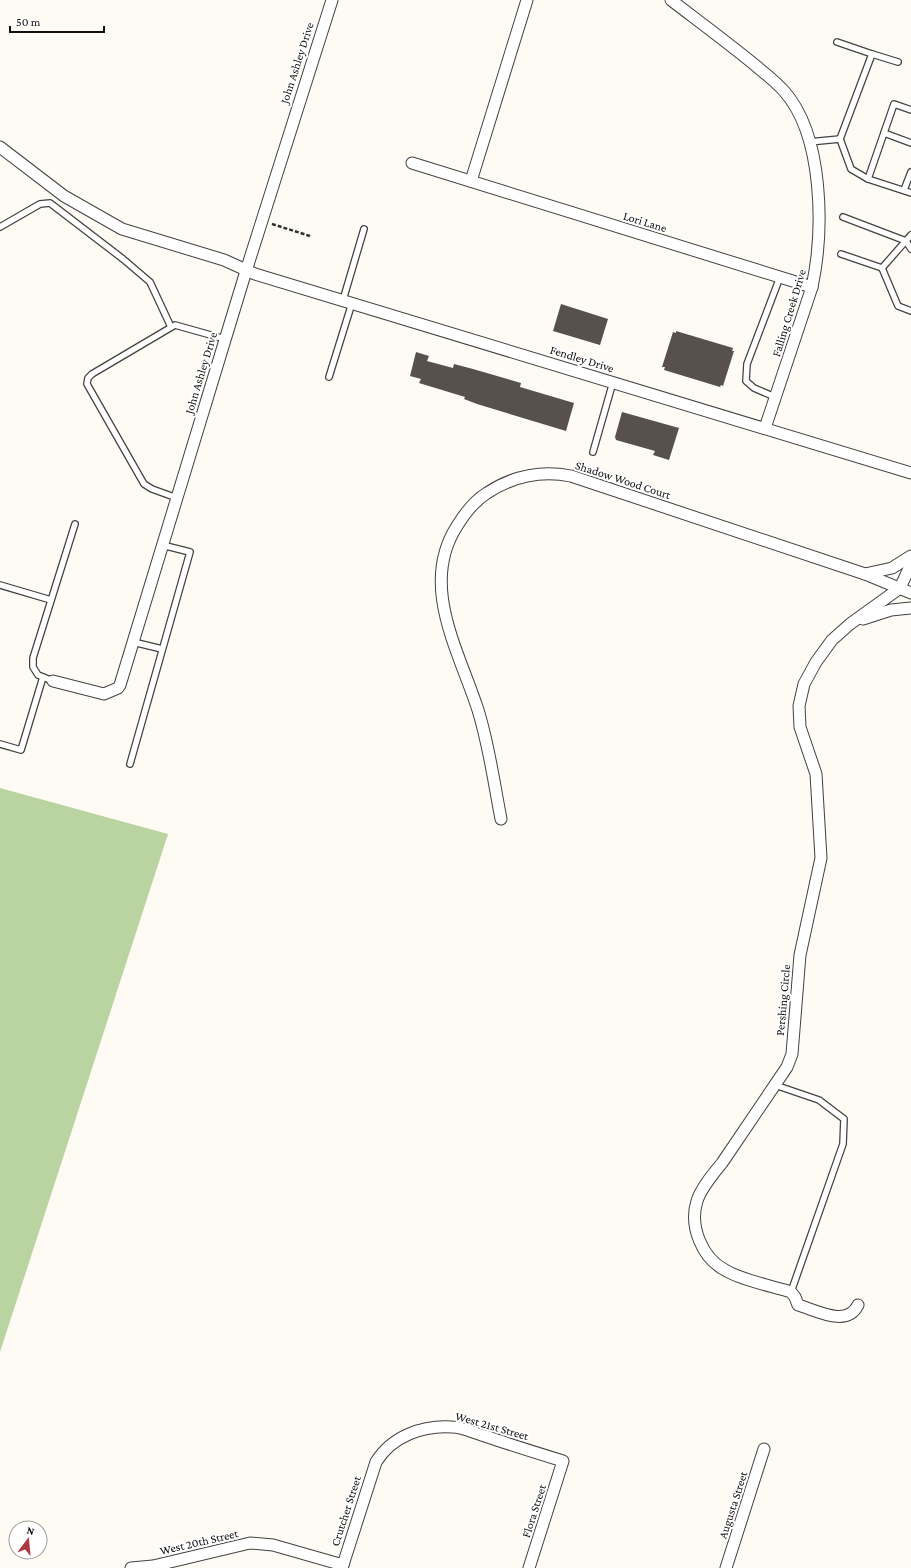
<svg xmlns="http://www.w3.org/2000/svg" width="911" height="1568" viewBox="0 0 911 1568" font-family="'Crimson Pro',serif">
	<rect width="100%" height="100%" fill="#fdfbf3"/>
	<path fill="#bad4a1" d="M0,788L168,834L0,1352Z"/>
	<g fill="#57504d">
		<path d="M561,304L608,319L600,345L553,331Z"/>
		<path d="M676,331L733,348L732,351H734L723,386L721,385L720,387L664,370L665,367H662L673,332L676,333Z"/>
		<path d="M416,352L429,356L427,361L453,368L454,364L473,369L521,383L520,387L574,403L566,431L477,404L464,399L465,397L419,383L421,379L410,376Z"/>
		<path d="M622,412L679,428L669,460L653,455L655,451L616,440L615,437Z"/>
	</g>
	<g fill="none" stroke-linecap="round" stroke-linejoin="round">
		<g stroke="#424242" stroke-width="8">
			<g id="lane">
				<path d="M837,42L872,54L840,139"/>
				<path d="M872,54L898,62"/>
				<path d="M884,133L911,143"/>
				<path d="M809,142L840,139L851,169L868,179L911,193"/>
				<path d="M868,179L894,104L911,110"/>
				<path d="M904,190L911,172"/>
				<path d="M843,217L906,241L911,249"/>
				<path d="M0,227L40,204L50,203L123,259L150,282L171,327"/>
				<path d="M911,235L882,268L898,306L911,311"/>
				<path d="M841,254L882,268"/>
				<path d="M343,300L364,229"/>
				<path d="M329,377L352,303"/>
				<path d="M775,397L754,388L746,381L747,364L780,277"/>
				<path d="M593,452L613,382"/>
				<path d="M177,498L152,489L144,484L87,384L88,378L92,374L175,325L225,339"/>
				<path d="M0,585L51,600"/>
				<path d="M133,642L162,649"/>
				<path d="M53,681L38,675L33,667V658L75,524"/>
				<path d="M0,744L21,750L43,677"/>
				<path d="M130,764L190,552L162,545"/>
				<path d="M775,1085L819,1100L844,1119L843,1144L791,1292"/>
			</g>
		</g>
		<g stroke="#424242" stroke-width="13">
			<g id="street">
				<path d="M671,0C697,20 724,40 750,61C762,71 774,80 784,91C824,136 824,231 812,287L765,428"/>
				<path d="M0,147L64,196L122,229L224,260L255,274L911,473"/>
				<path d="M412,163L812,287"/>
				<path d="M471,181L527,0"/>
				<path d="M865,574L892,568L911,556"/>
				<path d="M863,619L891,610L911,608"/>
				<path d="M53,681L104,694L118,688L120,685L246,271L332,0"/>
				<path d="M501,819C494,783 489,745 478,710C459,651 419,585 457,526C465,513 474,501 487,493C513,476 541,470 571,476L865,574L911,593"/>
				<path d="M858,1305C847,1328 816,1310 798,1305L795,1297L791,1292C772,1286 741,1280 725,1270C702,1258 689,1226 697,1201C701,1188 713,1174 722,1163L787,1067L792,1054L800,955L821,858L816,774L800,727L799,706L804,684L816,662L832,640L850,624L900,588L911,564"/>
				<path d="M131,1568L153,1566L250,1543L273,1545L343,1565"/>
				<path d="M342,1568L376,1462C392,1436 423,1425 452,1427C463,1427 474,1433 485,1436C511,1445 537,1453 563,1461L529,1568"/>
				<path d="M726,1568L764,1449"/>
			</g>
		</g>
		<path stroke="#313131" stroke-width="2.5" stroke-dasharray="4 2" stroke-linecap="butt" d="M272,224L310,236"/>
		<use href="#lane" stroke="#fff" stroke-width="5.5"/>
		<use href="#street" stroke="#fff" stroke-width="11"/>
	</g>
	<g text-anchor="middle" dominant-baseline="central" stroke-width="4" stroke-linejoin="round" paint-order="stroke">
		<g font-size="12" fill="#0f0f0f" stroke="#fff">
			<text transform="translate(297 63) rotate(-72)">John Ashley Drive</text>
			<text transform="translate(645 222) rotate(17)">Lori Lane</text>
			<text transform="translate(789 313) rotate(-73)">Falling Creek Drive</text>
			<text transform="translate(582 359) rotate(17)">Fendley Drive</text>
			<text transform="translate(201 373) rotate(-73)">John Ashley Drive</text>
			<text transform="translate(623 480) rotate(18)">Shadow Wood Court</text>
			<text transform="translate(783 1000) rotate(-85)">Pershing Circle</text>
			<text transform="translate(492 1426) rotate(16)">West 21st Street</text>
			<text transform="translate(733 1505) rotate(-72)">Augusta Street</text>
			<text transform="translate(346 1511) rotate(-72)">Crutcher Street</text>
			<text transform="translate(534 1511) rotate(-72)">Flora Street</text>
			<text transform="translate(199 1542) rotate(-13)">West 20th Street</text>
		</g>
	</g>
	<g transform="translate(28 1540) rotate(16)"><circle r="19" fill="#ffffff" stroke="#9f9f9f"/>
	<path d="M0-3L7 15L0 10L-7 15Z" fill="#af3742"/>
	<text y="-6" font-size="11" font-weight="bold" text-anchor="middle" fill="#0f0f0f">N</text>
	</g>
	<path d="M10 26v6h94v-6" fill="none" stroke="#0f0f0f" stroke-width="2"/>
	<text x="16" y="26" font-size="12" fill="#0f0f0f" stroke="#ffffff" stroke-width="3" paint-order="stroke">50 m</text>
</svg>
